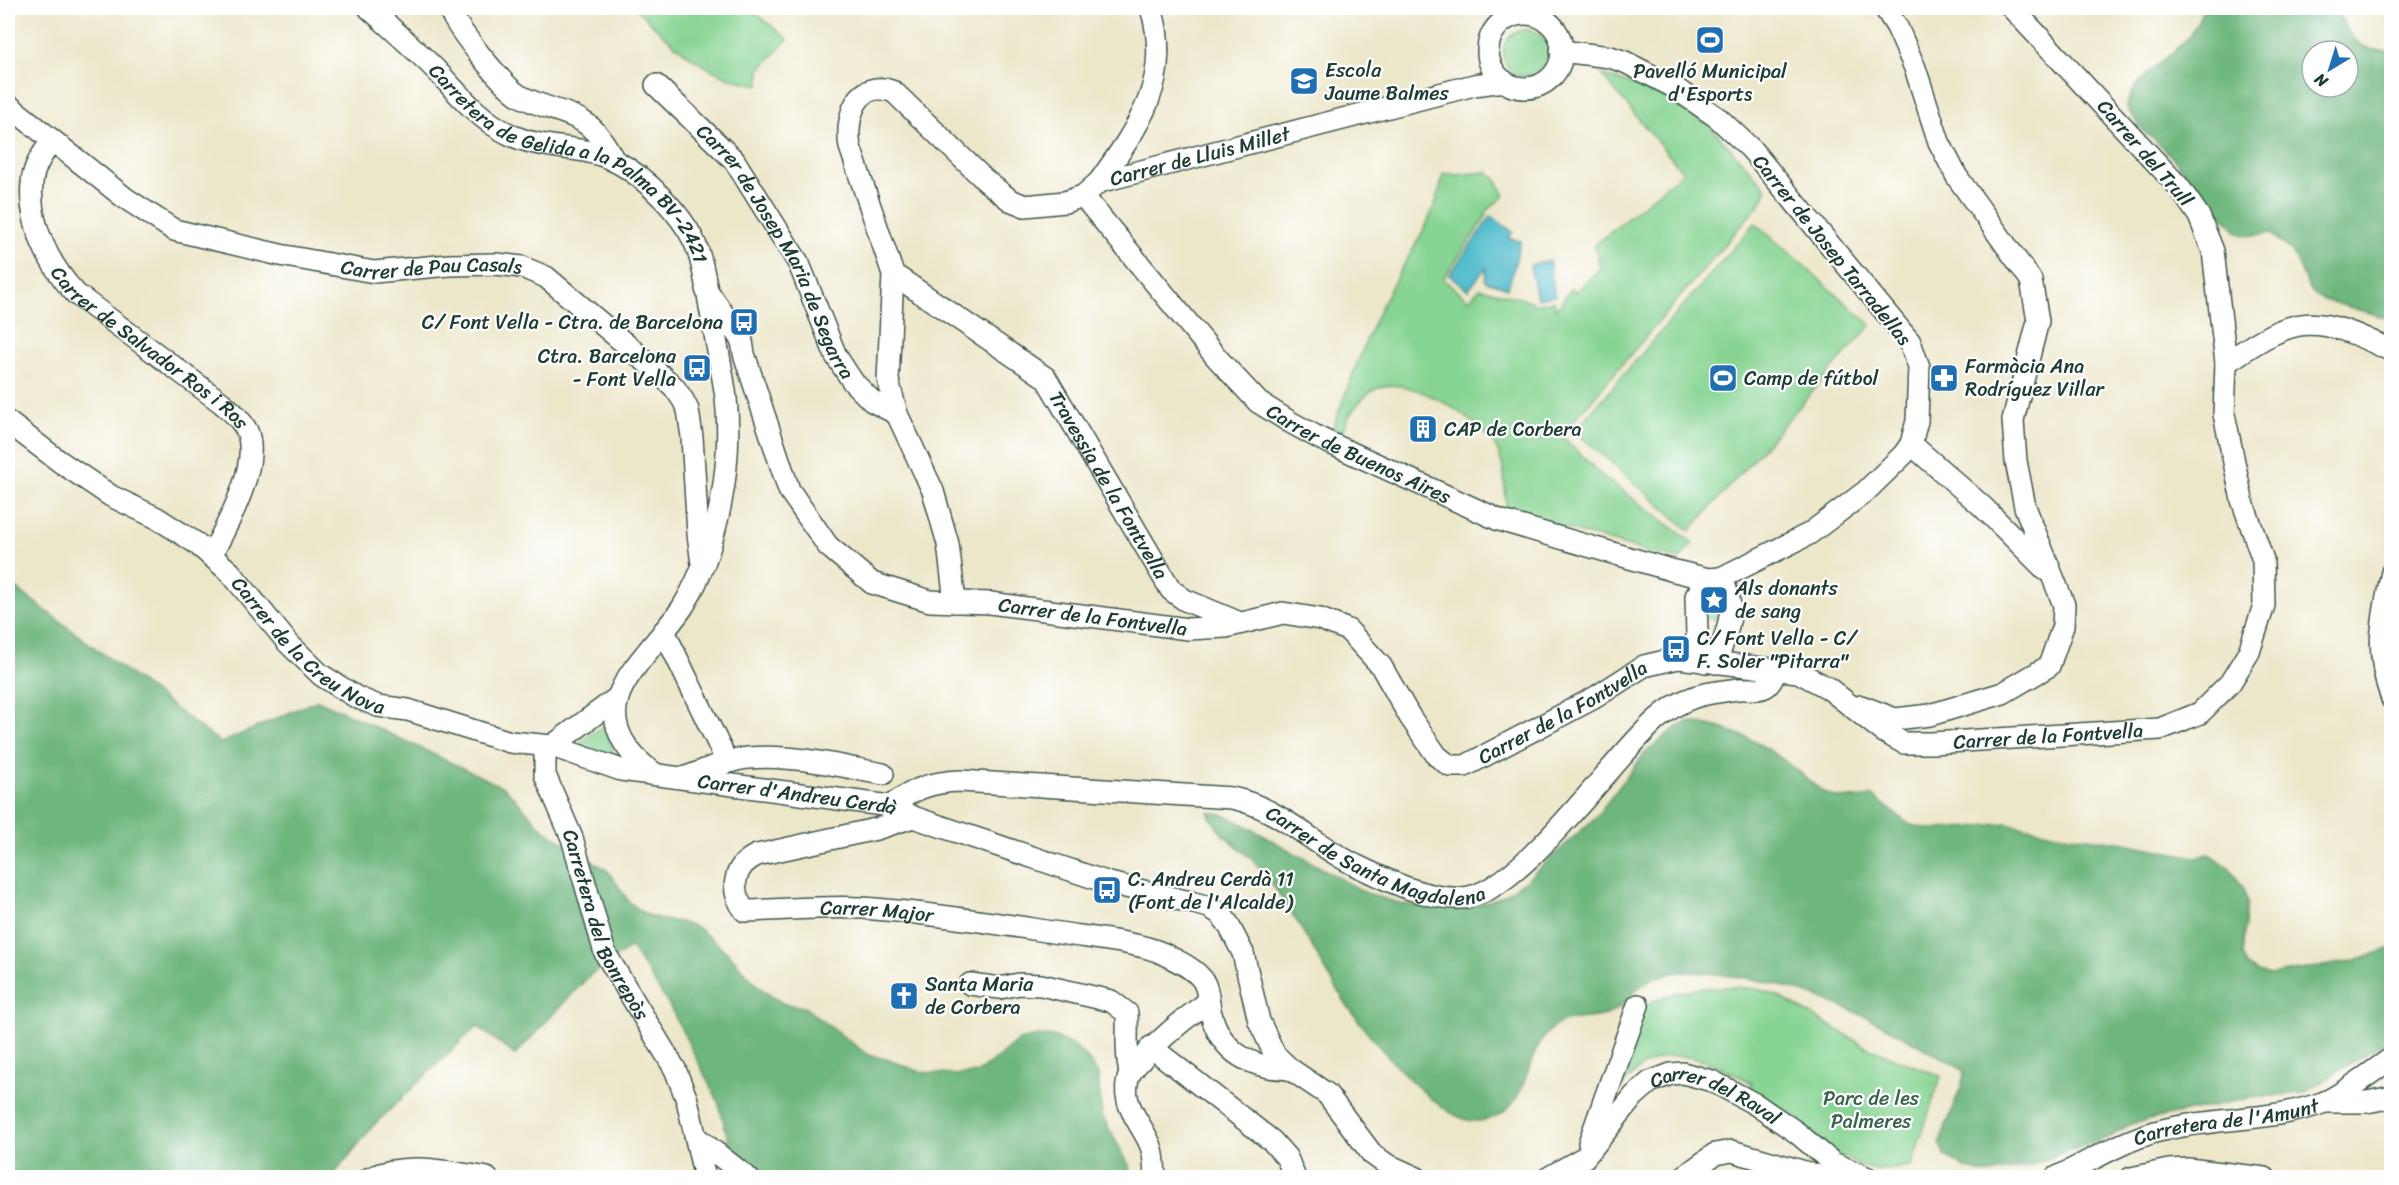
<svg xmlns="http://www.w3.org/2000/svg" width="2399" height="1185" viewBox="0 0 2399 1185" font-family="Sriracha,sans-serif">
	<rect width="100%" height="100%" fill="#fff"/>
	<filter id="ink" filterUnits="userSpaceOnUse"><feTurbulence type="fractalNoise" baseFrequency=".0167" numOctaves="2"/><feDisplacementMap in="SourceGraphic" scale="12" xChannelSelector="R" yChannelSelector="G"/><feConvolveMatrix kernelMatrix="1 2 1 2 8 2 1 2 1" color-interpolation-filters="sRGB"/></filter>
	<filter id="wash" filterUnits="userSpaceOnUse"><feTurbulence type="fractalNoise" baseFrequency=".008" numOctaves="4" result="noise"/><feDisplacementMap in="SourceGraphic" scale="24" xChannelSelector="R" yChannelSelector="G"/><feGaussianBlur stdDeviation="1.35" result="paint"/><feColorMatrix in="noise" values="0 0 0 0 0 0 0 0 0 0 0 0 0 0 0 0 0 1.4 0 .05"/><feComposite in="paint" operator="in"/></filter>
	<g filter="url(#wash)">
		<rect width="100%" height="100%" fill="#ede7ca"/>
		<g fill="#87d493" stroke="#538864" stroke-width="1.5">
			<path d="M636,8H749L788,39L760,70V85C708,79 671,44 636,8Z"/>
			<circle cx="1526" cy="53" r="23"/>
			<path d="M1602,75L1655,92L1707,123L1767,189L1761,202L1565,431L1564,438L1600,474L1693,543L1680,559L1651,553L1506,511C1505,488 1506,463 1494,444C1477,418 1410,376 1380,387C1360,395 1347,417 1340,436L1331,432C1347,391 1361,349 1380,309C1401,263 1436,223 1443,173L1457,175L1488,172L1495,178L1505,195L1485,213L1487,215L1443,279L1469,300L1480,288L1532,301L1533,305L1554,301L1556,310L1572,288L1576,292L1600,268L1595,245L1683,172Z"/>
			<path d="M1755,223L1871,325L1690,531L1575,431Z"/>
			<path d="M1711,594L1719,597L1724,603L1718,619L1704,618L1705,597Z"/>
			<path d="M605,725L613,751L620,759L581,745L580,742Z"/>
			<path d="M1734,987L1757,989L1778,996L1870,1049L1941,1076L1911,1167L1877,1170L1861,1166L1834,1153L1796,1117L1750,1088L1752,1083C1719,1066 1679,1042 1643,1066C1633,1073 1625,1083 1616,1092L1644,1006C1673,989 1701,987 1734,987Z"/>
		</g>
		<g fill="#6db67d" stroke="#467a58" stroke-width="1.5" fill-rule="evenodd">
			<path d="M2203,8H2340C2339,23 2352,42 2368,48C2374,51 2384,51 2391,51V319L2321,299L2313,293L2307,284L2293,253L2270,233L2246,236L2237,232L2162,146L2144,132L2126,107C2136,70 2179,57 2196,25C2199,20 2201,13 2203,8ZM2312,51H2348V87H2312Z"/>
			<path d="M8,582L221,743L318,700L505,788L543,829L608,871L629,902L645,914L662,920L680,922L698,928L729,954L754,982L768,994L784,1004L804,1007L868,1055L886,1059L921,1072L957,1075L976,1073L993,1062L1019,1040L1038,1036L1056,1037L1073,1046L1087,1058L1098,1074L1102,1116L1129,1165L1131,1177H738L718,1101L669,1005L631,947L589,976L515,1055L477,1026L373,1126L332,1177H8Z"/>
			<path d="M1689,722C1732,727 1760,741 1794,768C1807,778 1820,793 1836,797C1848,800 1861,797 1873,796L1910,825L1931,829L1973,827L2006,823L2063,835L2119,842L2196,857L2209,854L2229,867L2244,889L2247,903L2242,955L2247,966L2257,972L2271,975L2352,961L2391,948V1038L2304,1093L2248,1098L2130,1124L2110,1137L2051,1157L2030,1166L1990,1174L1967,1169L1946,1156L1939,1144L1962,1084L1964,1072L1954,1063C1945,1058 1936,1055 1927,1050C1863,1011 1791,981 1716,974C1694,971 1673,970 1653,979C1635,986 1627,1004 1610,1013C1592,1022 1566,1014 1550,1030C1519,1061 1533,1115 1478,1121C1439,1125 1359,1026 1340,994C1318,959 1300,922 1275,889C1266,877 1258,864 1247,855C1230,839 1217,834 1208,812L1221,814L1234,819L1366,893L1402,904L1467,908L1501,897L1524,882L1595,818L1646,752L1677,727Z"/>
		</g>
		<g fill="#51bccc" stroke="#387c80" stroke-width="1.5">
			<path d="M1491,216L1513,232L1508,238L1521,241L1508,288L1485,281L1486,268L1468,290L1449,275Z"/>
			<path d="M1549,261L1555,296L1537,299L1530,265Z"/>
		</g>
	</g>
	<g filter="url(#ink)">
		<g fill="none" stroke-linecap="round" stroke-linejoin="round">
			<g stroke="#3e564a" stroke-width="24">
				<g id="minor">
					<path id="s1" d="M369,8C391,28 414,48 435,69C458,93 478,119 509,134C542,151 582,144 615,161C646,177 687,218 698,251C706,276 709,304 714,329C718,352 723,375 726,398C733,464 718,548 684,605C667,632 626,670 618,698C608,729 630,757 654,773"/>
					<path d="M449,8C455,27 503,86 520,96C566,119 588,107 614,161"/>
					<circle cx="1525" cy="51" r="37"/>
					<path id="s2" d="M656,85L734,160L799,264L836,356L853,382L872,401L897,414"/>
					<path id="s3" d="M8,105L125,198L174,230L280,255L374,272L449,265L496,264L522,267L546,277L635,352L674,387L683,400L688,410L692,437L698,534L702,564"/>
					<path id="s4" d="M52,141C43,153 33,167 32,183C28,224 49,265 76,294L222,403C232,412 241,419 247,431C261,465 227,525 211,556"/>
					<path d="M1099,182C1139,126 1173,79 1151,8"/>
					<path id="s5" d="M1083,196L1217,358L1258,402L1290,422L1321,439L1499,520L1671,570L1708,579L1721,578L1809,534L1865,492L1904,454L1911,444L1917,421L1919,367L1910,342L1751,149L1718,118L1672,86L1625,62L1610,57L1561,51"/>
					<path id="s6" d="M893,274L1046,378L1171,590L1185,600L1240,623"/>
					<path id="s7" d="M706,289L742,341L744,354L789,490L828,546L872,583L930,601L990,603L1188,629L1226,627L1283,613L1320,619L1348,630L1381,666L1410,717L1437,756L1450,766H1465L1594,698L1644,666L1678,658L1798,672L1828,688L1884,732L1904,743H1932L2160,729L2200,713L2230,683L2249,652L2264,605L2263,560L2242,500L2224,414L2226,363L2213,251L2199,216L2179,187L2012,8"/>
					<path d="M2226,363C2296,314 2314,313 2392,351"/>
					<path id="s8" d="M8,422L59,461L111,496L157,518L196,543L230,572L288,643L321,675L356,697L378,706L408,710L510,742L552,746L621,770L890,806L913,817L1109,883L1194,903L1209,907L1219,913L1227,922L1243,953L1259,1021L1275,1055L1290,1069L1327,1094L1372,1154L1386,1164L1417,1178"/>
					<path d="M1911,444L1983,507L2046,570"/>
					<path d="M2392,572C2382,621 2374,650 2392,699"/>
					<path id="s9" d="M955,602L948,544L933,491L897,414L888,380L893,274L850,147C845,119 856,77 894,92L986,181L1010,200L1025,206L1065,202L1083,196L1099,182L1474,85L1504,81"/>
					<path d="M664,631L727,762"/>
					<path d="M1705,662L1697,636L1696,596L1708,579"/>
					<path d="M1716,663C1727,629 1739,612 1721,578"/>
					<path id="s10" d="M617,698L552,746L545,755V775L572,838L605,953L675,1069L687,1100L705,1178"/>
					<path d="M1861,706L1895,719L1930,715L2003,693L2049,666L2063,626L2064,605L2025,507L2016,461L2013,420L2038,321L2031,280L1957,177L1939,142L1915,68L1897,27L1885,8"/>
					<path d="M686,777C706,770 727,760 748,758C793,754 840,766 883,774"/>
					<path id="s11" d="M890,806C914,789 930,782 960,781L1232,798C1280,808 1312,844 1355,865C1386,880 1427,900 1462,898C1518,896 1611,760 1656,720C1683,696 1704,693 1739,689C1747,688 1758,691 1765,687C1772,683 1774,674 1777,668"/>
					<path id="s12" d="M913,817L876,829L757,855C733,866 729,890 745,911C784,910 824,906 863,908C931,913 999,924 1066,934C1092,938 1142,943 1164,954C1177,961 1192,967 1202,979C1209,989 1208,1003 1211,1014C1222,1054 1252,1068 1290,1069"/>
					<path d="M970,984L1000,988L1019,984L1041,985L1111,1001L1127,1013C1128,1034 1125,1053 1130,1073C1153,1044 1178,1023 1208,1002"/>
					<path d="M1151,1047L1272,1141L1287,1158L1295,1178"/>
					<path d="M1130,1073C1118,1102 1139,1119 1150,1144C1155,1154 1154,1167 1155,1178"/>
					<path d="M2325,1102H2367L2392,1097"/>
					<path d="M697,1138L748,1178"/>
					<path d="M1589,1143L1638,1005"/>
					<path d="M370,1178C406,1161 449,1172 487,1178"/>
					<path id="s13" d="M1548,1178L1585,1157L1634,1096L1650,1082L1671,1074L1683,1073L1712,1081L1755,1104L1796,1132L1833,1163L1868,1178"/>
					<path d="M1682,1178L1715,1154L1732,1151L1826,1178"/>
					<path id="s14" d="M2055,1178C2089,1162 2120,1142 2155,1132C2210,1117 2269,1122 2322,1103C2340,1097 2374,1070 2392,1058"/>
					<path d="M2131,1178L2169,1170L2188,1169L2265,1178"/>
				</g>
			</g>
			<use href="#minor" stroke="#fff" stroke-width="21"/>
		</g>
	</g>
	<defs>
		<g id="stadium-square" transform="scale(1.5)"><rect x="-9" y="-9" width="18" height="18" rx="4" fill="#1f6fb2" stroke="#fff"/><path d="M0-5a6.5 5 0 1 0 0 10a6.5 5 0 1 0 0-10ZM-3.5-1.8h7v3.6h-7Z" fill="#fff"/></g>
		<g id="school-square" transform="scale(1.5)"><rect x="-9" y="-9" width="18" height="18" rx="4" fill="#1f6fb2" stroke="#fff"/><path d="M0-5L7-2L0 1L-7-2ZM-4 1L0 2.5L4 1V4Q0 6-4 4Z" fill="#fff"/></g>
		<g id="bus-square" transform="scale(1.5)"><rect x="-9" y="-9" width="18" height="18" rx="4" fill="#1f6fb2" stroke="#fff"/><path d="M-5-6H5V4H4V6H2V4H-2V6H-4V4H-5ZM-3.5-4V0h7V-4ZM-3.5 1.2v1.5H-2V1.2ZM2 1.2v1.5H3.5V1.2Z" fill="#fff"/></g>
		<g id="pharmacy-square" transform="scale(1.5)"><rect x="-9" y="-9" width="18" height="18" rx="4" fill="#1f6fb2" stroke="#fff"/><path d="M-2-6h4v4h4v4h-4v4h-4v-4h-4v-4h4Z" fill="#fff"/></g>
		<g id="building-square" transform="scale(1.5)"><rect x="-9" y="-9" width="18" height="18" rx="4" fill="#1f6fb2" stroke="#fff"/><path d="M-4-6H4V6H1V3H-1V6H-4ZM-2.5-4.3h1.7v1.8h-1.7ZM.8-4.3h1.7v1.8H.8ZM-2.5-1h1.7V.8h-1.7ZM.8-1h1.7V.8H.8Z" fill="#fff"/></g>
		<g id="sight-square" transform="scale(1.5)"><rect x="-9" y="-9" width="18" height="18" rx="4" fill="#1f6fb2" stroke="#fff"/><path d="M0-6L1.8-2.2L6-1.7L2.9 1.2L3.7 5.4L0 3.3L-3.7 5.4L-2.9 1.2L-6-1.7L-1.8-2.2Z" fill="#fff"/></g>
		<g id="church-square" transform="scale(1.5)"><rect x="-9" y="-9" width="18" height="18" rx="4" fill="#1f6fb2" stroke="#fff"/><path d="M-1.2-6h2.4v3.5h3.3v2.4h-3.3V6h-2.4V-.1h-3.3v-2.4h3.3Z" fill="#fff"/></g>
	</defs>
	<g fill-rule="evenodd">
		<use href="#stadium-square" x="1710" y="40"/>
		<use href="#school-square" x="1304" y="81"/>
		<use href="#bus-square" x="744" y="322"/>
		<use href="#bus-square" x="697" y="368"/>
		<use href="#stadium-square" x="1723" y="378"/>
		<use href="#pharmacy-square" x="1944" y="378"/>
		<use href="#building-square" x="1423" y="429"/>
		<use href="#sight-square" x="1714" y="600"/>
		<use href="#bus-square" x="1676" y="649"/>
		<use href="#bus-square" x="1107" y="890"/>
		<use href="#church-square" x="904" y="996"/>
	</g>
	<g text-anchor="middle" dominant-baseline="central" stroke-width="4.5" stroke-linejoin="round" paint-order="stroke">
		<g font-size="20" fill="#1f3d34" stroke="#fff" text-anchor="start">
			<text x="1325" y="70">Escola<tspan x="1325" dy="23">Jaume Balmes</tspan></text>
			<text x="1710" y="71" text-anchor="middle">Pavelló Municipal<tspan x="1710" dy="23">d'Esports</tspan></text>
			<text x="723" y="322" text-anchor="end">C/ Font Vella - Ctra. de Barcelona</text>
			<text x="676" y="356" text-anchor="end">Ctra. Barcelona<tspan x="676" dy="23">- Font Vella</tspan></text>
			<text x="1965" y="366">Farmàcia Ana<tspan x="1965" dy="23">Rodríguez Villar</tspan></text>
			<text x="1744" y="378">Camp de fútbol</text>
			<text x="1444" y="429">CAP de Corbera</text>
			<text x="1735" y="588">Als donants<tspan x="1735" dy="23">de sang</tspan></text>
			<text x="1697" y="638">C/ Font Vella - C/<tspan x="1697" dy="23">F. Soler "Pitarra"</tspan></text>
			<text x="1128" y="879">C. Andreu Cerdà 11<tspan x="1128" dy="23">(Font de l'Alcalde)</tspan></text>
			<text x="925" y="984">Santa Maria<tspan x="925" dy="23">de Corbera</tspan></text>
		</g>
		<g font-size="20" fill="#1f3d34" stroke="#fff">
			<text transform="translate(2145 153) rotate(49)">Carrer del Trull</text>
			<text stroke="none"><textPath href="#s9" startOffset="922">Carrer de Lluis Millet</textPath></text>
			<text stroke="none"><textPath href="#s1" startOffset="261">Carretera de Gelida a la Palma BV-2421</textPath></text>
			<text transform="translate(1832 250) rotate(51)">Carrer de Josep Tarradellas</text>
			<text stroke="none"><textPath href="#s2" startOffset="208">Carrer de Josep Maria de Segarra</textPath></text>
			<text stroke="none"><textPath href="#s3" startOffset="470">Carrer de Pau Casals</textPath></text>
			<text stroke="none"><textPath href="#s4" startOffset="261">Carrer de Salvador Ros i Ros</textPath></text>
			<text stroke="none"><textPath href="#s5" startOffset="384">Carrer de Buenos Aires</textPath></text>
			<text stroke="none"><textPath href="#s6" startOffset="309">Travessia de la Fontvella</textPath></text>
			<text stroke="none"><textPath href="#s7" startOffset="570">Carrer de la Fontvella</textPath></text>
			<text stroke="none"><textPath href="#s8" startOffset="378">Carrer de la Creu Nova</textPath></text>
			<text stroke="none"><textPath href="#s7" startOffset="1128">Carrer de la Fontvella</textPath></text>
			<text stroke="none"><textPath href="#s7" startOffset="1650">Carrer de la Fontvella</textPath></text>
			<text stroke="none"><textPath href="#s8" startOffset="902">Carrer d'Andreu Cerdà</textPath></text>
			<text stroke="none"><textPath href="#s11" startOffset="506">Carrer de Santa Magdalena</textPath></text>
			<text stroke="none"><textPath href="#s12" startOffset="360">Carrer Major</textPath></text>
			<text stroke="none"><textPath href="#s10" startOffset="274">Carretera del Bonrepòs</textPath></text>
			<text stroke="none"><textPath href="#s13" startOffset="213">Carrer del Raval</textPath></text>
			<text stroke="none"><textPath href="#s14" startOffset="182">Carretera de l'Amunt</textPath></text>
		</g>
		<g font-size="20" fill="#39634c" stroke="#fff">
			<text x="1871" y="1098">Parc de les<tspan x="1871" dy="23">Palmeres</tspan></text>
		</g>
	</g>
	<rect width="2399" height="1185" fill="none" stroke="#fff" stroke-width="30"/>
	<g transform="translate(2330 69) rotate(218)"><circle r="28" fill="#ffffff" stroke="#a5b1ae" stroke-width="1.5"/>
	<path d="M0-4.5L10 22L0 15L-10 22Z" fill="#1f6fb2"/>
	<text y="-9" font-size="16" font-weight="bold" text-anchor="middle" fill="#1f3d34">N</text>
	</g>
</svg>
